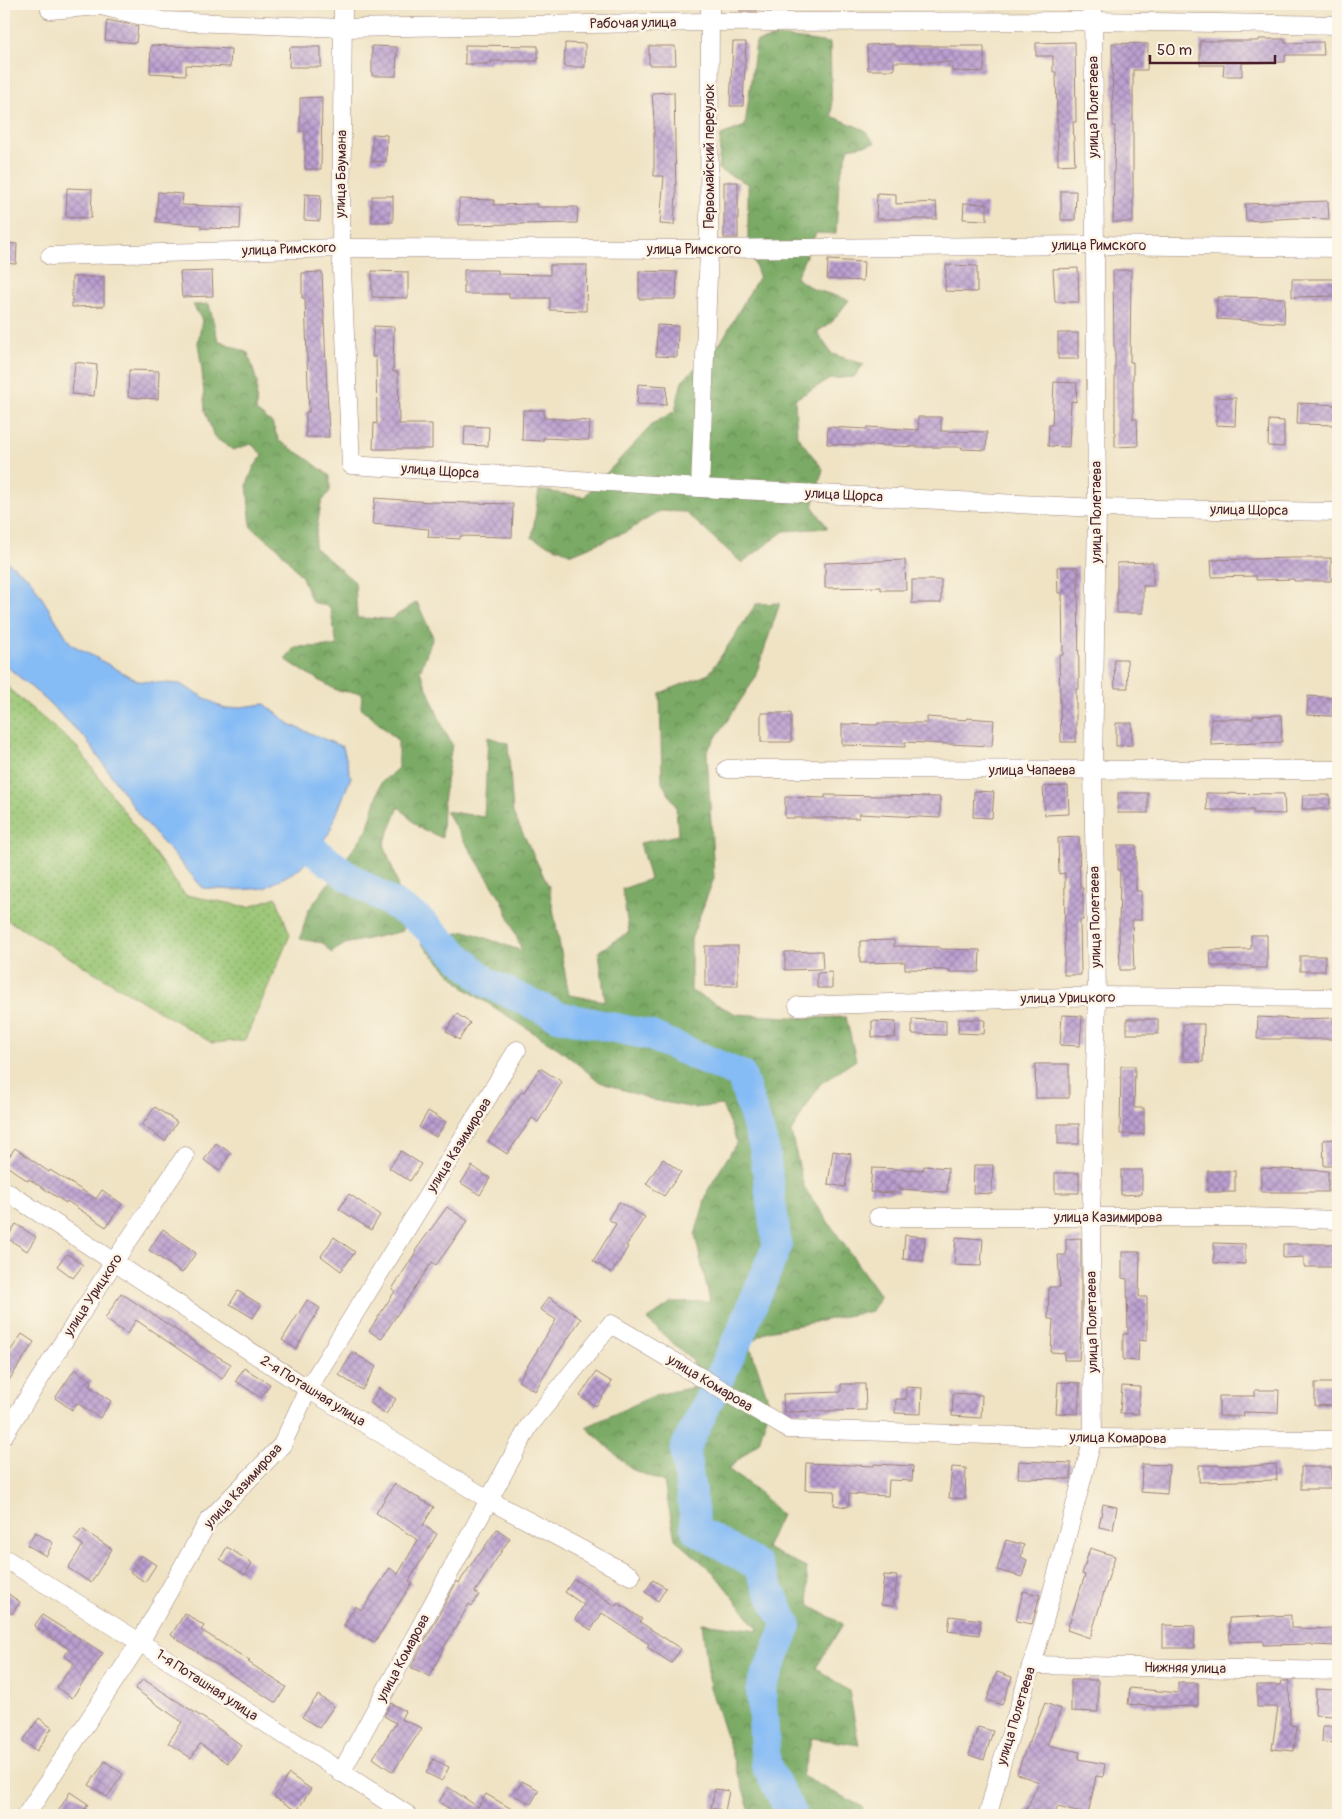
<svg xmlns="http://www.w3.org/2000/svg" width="1342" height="1819" viewBox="0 0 1342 1819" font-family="Pangolin,sans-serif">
	<defs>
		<pattern id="grass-dots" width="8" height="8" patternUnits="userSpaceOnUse" patternTransform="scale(1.25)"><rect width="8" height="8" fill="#98c573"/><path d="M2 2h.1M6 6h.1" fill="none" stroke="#7e9f5f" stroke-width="1.8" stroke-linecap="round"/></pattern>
		<pattern id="forest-crowns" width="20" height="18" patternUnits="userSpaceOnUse" patternTransform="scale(1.25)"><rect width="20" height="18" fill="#7aaa65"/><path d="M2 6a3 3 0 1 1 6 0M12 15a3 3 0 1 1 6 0" fill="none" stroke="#668a53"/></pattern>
		<pattern id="building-cross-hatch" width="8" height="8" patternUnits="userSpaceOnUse" patternTransform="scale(1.25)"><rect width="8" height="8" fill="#ba9fd0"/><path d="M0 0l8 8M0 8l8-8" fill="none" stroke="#9981a9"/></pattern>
	</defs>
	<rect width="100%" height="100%" fill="#fcf5e5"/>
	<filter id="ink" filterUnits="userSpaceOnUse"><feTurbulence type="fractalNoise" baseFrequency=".02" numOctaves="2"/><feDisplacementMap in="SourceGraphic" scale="10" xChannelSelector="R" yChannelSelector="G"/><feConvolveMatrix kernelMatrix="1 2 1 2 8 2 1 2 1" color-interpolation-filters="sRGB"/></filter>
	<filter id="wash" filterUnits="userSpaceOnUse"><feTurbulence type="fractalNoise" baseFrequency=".0096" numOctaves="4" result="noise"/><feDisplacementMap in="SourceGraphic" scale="20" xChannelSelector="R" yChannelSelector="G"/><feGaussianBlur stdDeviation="1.12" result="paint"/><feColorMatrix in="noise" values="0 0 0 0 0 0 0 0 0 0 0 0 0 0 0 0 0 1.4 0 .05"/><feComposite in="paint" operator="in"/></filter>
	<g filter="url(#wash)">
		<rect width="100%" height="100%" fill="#efe3c4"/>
		<path fill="url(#grass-dots)" stroke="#71724f" d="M4,681L10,690L77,747L185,895L249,907L276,897L290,935L245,1040L212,1043L4,918Z"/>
		<g fill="url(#forest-crowns)" stroke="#626448">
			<path d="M780,36L830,43L832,116L865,130L875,143L849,148L839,179L836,234L816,233L796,278L813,289L849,300L832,322L817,332L832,354L864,364L854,377L830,379L795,399L797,436L823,469L813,507L828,528L784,531L742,563L685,512L660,511L626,532L572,554L532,538L539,490L584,497L654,423L675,411L682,381L721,342L759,276L748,243V184L718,169L721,135L745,126L756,42Z"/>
			<path d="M209,304L218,340L248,353L257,382L256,411L272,423L279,441L305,457L330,476V491L321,503L314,547L355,582L357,618L391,619L417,602L433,637L420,671L444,730L452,744L443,802L442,838L418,827L399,807L384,844L397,882L403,931L345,944L331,953L323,943L300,939L308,911L367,830L381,783L398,768V741L361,708L362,693L338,691L303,671L285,659L295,647L337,646L330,607L312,602L302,577L278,548L251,527L247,484L254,467L263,455L251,444L233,450L214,437L205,411L202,370L198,343L202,320L193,305Z"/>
			<path d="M780,603L754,680L707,751L714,878L691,939V991L736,1014L806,1018L846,1017L856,1060L820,1084L791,1132L804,1187L880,1296L872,1311L768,1331L749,1343L770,1405L759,1442L728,1469L758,1491L781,1515L766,1548L806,1568L810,1606L843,1624L816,1668L849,1691L859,1745L812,1738L802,1776L863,1807L860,1815H753L749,1808L710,1687L702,1623L759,1630L713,1572L675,1539L664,1482L631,1469L586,1427L655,1395L695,1387L693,1361L647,1320L672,1303L710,1302L695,1235L708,1190L737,1142L722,1105L694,1108L653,1100L600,1082L559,1049L464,988L421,943L466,931L522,951L502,900L445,811L484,817L488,737L508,743L513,813L549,887L569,995L605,1001L599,951L629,932L622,889L650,879L640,843L678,835L676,806L662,783L660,693L709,674L756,604Z"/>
		</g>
		<path fill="#86bcf5" stroke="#686e90" d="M4,559L30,579L71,644L138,681L180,684L225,709L265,704L291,725L343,747L351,777L329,833L301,868L265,888L236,890L203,888L142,819L85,738L46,700L4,664Z"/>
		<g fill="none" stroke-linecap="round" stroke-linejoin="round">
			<path stroke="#86bcf5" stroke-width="30" d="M282,826L346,875L418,919L486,982L558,1016L649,1035L741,1075L764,1147L777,1246L739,1337L685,1449L696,1530L757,1565L787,1626L761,1688L766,1765L792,1815"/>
		</g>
		<g id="blocks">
			<g fill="url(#building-cross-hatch)">
				<rect x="740" y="4" width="17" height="7"/>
				<path d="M107,20L138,26L136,43L105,40Z"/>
				<path d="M1259,39H1285V43L1323,42L1324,55H1285V62L1242,63V76H1223L1224,65H1200V41H1259Z"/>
				<path d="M733,42H746L743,106H730Z"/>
				<path d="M1075,42L1076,122H1073L1075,164L1058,165L1056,72H1053V56H1036V43Z"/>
				<path d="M565,43L585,44V67H564Z"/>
				<path d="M1112,43L1148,44L1147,70H1133V222H1113L1115,126H1113Z"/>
				<path d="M894,44V46H984V72L952,71V62H894V70H868L867,45Z"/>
				<path d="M151,45L231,49L230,67L186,65V75L150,73Z"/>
				<path d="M465,45L538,46V61H491V64H465Z"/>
				<path d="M372,46L397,47L396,76H372Z"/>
				<path d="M649,46H675L676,65H649Z"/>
				<path d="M290,47H321V67H289Z"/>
				<path d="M674,92L676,195L674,225L660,224L664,176H654V120L652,93Z"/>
				<path d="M322,97L321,169H305V131H300V98Z"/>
				<path d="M373,134L387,135L386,162L371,161Z"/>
				<rect x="724" y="182" width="14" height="56"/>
				<path d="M67,188L92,189L91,218L66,217Z"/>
				<path d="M1061,191H1076L1075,220H1061Z"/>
				<path d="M158,192L183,194L182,205L241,207L240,229L201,228V225L156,222Z"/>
				<path d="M877,193L896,194V204L936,202L937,219H876Z"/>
				<path d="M305,194L321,195L320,221L304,220Z"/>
				<rect x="372" y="196" width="21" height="26"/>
				<path d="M459,199L494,200V205L537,204V207H578L577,223L459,225Z"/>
				<path d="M1328,201L1329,219L1296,218L1246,221L1245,204Z"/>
				<path d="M964,203L987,204V220L963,219Z"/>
				<path d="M4,243L17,244L16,264L4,263Z"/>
				<path d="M828,260L864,262L863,281L827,279Z"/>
				<path d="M550,265H587L586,311L550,310V298H509V294H464V270H498V274L550,275Z"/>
				<path d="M946,265L977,266V292L945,291Z"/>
				<path d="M1078,268L1079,302H1055L1053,269Z"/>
				<path d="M1113,270H1131L1130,362H1133V419H1137L1138,446L1115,447V347H1114Z"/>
				<path d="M212,271L213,296L182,297L180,272Z"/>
				<path d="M372,271L408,272V298L372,297Z"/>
				<path d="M639,271L677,272L676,299H639Z"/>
				<path d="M322,272L329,437H306V412H309L307,357L305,298H302V273Z"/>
				<path d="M72,277H104V306L72,307Z"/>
				<path d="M1292,279H1338V296L1292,297Z"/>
				<path d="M1217,297L1285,298L1284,323L1217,319Z"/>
				<path d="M657,325L678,326L677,357L656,356Z"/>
				<path d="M374,326L394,327L393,372H398L399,424H432V449H373L374,423L377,424L376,357H372Z"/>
				<rect x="1058" y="333" width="20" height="26"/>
				<path d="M75,362L97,365L94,396L72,394Z"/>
				<path d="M129,370L159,371L158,399L128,397Z"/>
				<path d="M1054,382L1077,383L1076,402L1071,401L1069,447L1048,446L1049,425H1052Z"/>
				<path d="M638,384L667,386L666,405L637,404Z"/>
				<path d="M1217,397L1236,398L1235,426L1216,425Z"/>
				<path d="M1298,403L1338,405V425L1297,424Z"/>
				<path d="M523,410H544V418L590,421L589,440L543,438V441L522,440Z"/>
				<path d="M918,417H941V431L987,432L986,450L962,449V447H922L827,444L828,427L867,429V427L919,430Z"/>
				<path d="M1269,420L1284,421V447L1268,446Z"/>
				<path d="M465,426L489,427L488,446L464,445Z"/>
				<path d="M375,498L431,502L513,504L512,537L460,536V539L428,537L429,529L372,524Z"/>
				<path d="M1294,558H1331V581H1294V579L1256,580V576L1212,577L1211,560Z"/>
				<path d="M905,560L906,590H881V587L825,588V563Z"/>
				<path d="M1153,562V586H1143V613H1117V563Z"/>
				<path d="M1057,567H1078L1079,689H1076V742H1061L1059,655H1063L1062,593H1058Z"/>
				<rect x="912" y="580" width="29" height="23"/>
				<path d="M1114,659H1127L1128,688H1115Z"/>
				<path d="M1308,696L1333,698L1332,716L1307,715Z"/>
				<rect x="761" y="713" width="30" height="29"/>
				<path d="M1281,715L1282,742L1211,745V719H1253V716Z"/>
				<path d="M927,717L967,720V718L994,720L992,746L905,742V747L842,745V724L878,725V723H927Z"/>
				<path d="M1116,723H1132V745L1116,746Z"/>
				<path d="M1068,786L1069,814L1045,815L1043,787Z"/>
				<path d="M974,791L994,792L992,818L973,817Z"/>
				<rect x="1118" y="793" width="30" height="20"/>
				<path d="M1206,793L1284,794L1285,814L1253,813V810H1207Z"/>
				<path d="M825,795L940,797V818L859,814V818H785V797L825,798Z"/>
				<path d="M1303,795H1330V809H1302Z"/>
				<path d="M1079,837L1080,888H1083V920H1080L1081,975H1064L1065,873L1059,874L1058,838Z"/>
				<path d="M1118,845H1136V891H1141V920H1132L1134,970H1120L1119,933L1120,870H1118Z"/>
				<path d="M1251,935H1267V968H1251V966H1211L1210,950L1251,949Z"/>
				<path d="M894,940V946L940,947V949L980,950L979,972H950V970L905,969V962L860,963V941Z"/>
				<rect x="705" y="946" width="33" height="40"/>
				<path d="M822,951L823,969L785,970V952Z"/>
				<rect x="1300" y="956" width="25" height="15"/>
				<path d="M832,972V988H817V973Z"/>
				<path d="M457,1014L470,1023L459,1040L446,1031Z"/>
				<path d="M1062,1015L1082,1016L1080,1046L1060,1045Z"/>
				<path d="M1258,1017L1298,1019L1334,1018V1039H1257Z"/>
				<path d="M912,1019L946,1021V1035L912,1034Z"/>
				<path d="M959,1019L985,1020L984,1034L958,1033Z"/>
				<rect x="1127" y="1019" width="31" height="15"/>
				<path d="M872,1021L896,1022L895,1038L872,1037Z"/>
				<path d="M1183,1024H1204L1203,1062L1183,1061Z"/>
				<path d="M1035,1064H1069V1098H1036Z"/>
				<path d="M1121,1066H1135L1134,1108H1144V1134H1120Z"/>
				<path d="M540,1068L562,1082L538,1122L532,1118L507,1154L488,1141L522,1091L524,1092Z"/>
				<path d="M155,1107L177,1122L165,1141L142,1125Z"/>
				<path d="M428,1111L446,1122L436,1137L419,1127Z"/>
				<rect x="1058" y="1124" width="21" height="20"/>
				<path d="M1336,1139L1337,1166H1324L1323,1140Z"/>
				<path d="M216,1143L231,1153L219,1171L204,1160Z"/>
				<path d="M15,1148L49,1172L50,1170L96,1199L102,1190L122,1204L106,1227L67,1201L66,1203L29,1179L28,1181L4,1164Z"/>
				<path d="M401,1151L421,1164L410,1181L389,1168Z"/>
				<path d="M833,1151L851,1154L845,1187L828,1184Z"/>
				<path d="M663,1159L681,1172L664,1196L646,1184Z"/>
				<path d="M974,1165H993L992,1194L973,1193Z"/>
				<path d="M472,1166L490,1178L480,1195L461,1183Z"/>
				<path d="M924,1166L948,1168L947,1192L899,1189V1193L870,1192L872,1168L923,1170Z"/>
				<path d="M1261,1168L1328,1171V1192H1261Z"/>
				<path d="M1121,1170H1142V1194L1121,1195Z"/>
				<rect x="1208" y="1171" width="27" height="21"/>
				<rect x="1055" y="1173" width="24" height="20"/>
				<path d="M349,1194L380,1215L371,1230L339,1209Z"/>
				<path d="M619,1202L645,1217L626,1246L628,1247L612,1273L593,1261L616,1224L608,1219Z"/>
				<path d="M447,1207L468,1221L436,1265L432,1262L381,1339L369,1331L395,1291L392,1289L416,1252L415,1251Z"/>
				<path d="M16,1224L36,1237L27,1251L7,1238Z"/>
				<path d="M163,1229L196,1253L182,1273L149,1250Z"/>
				<path d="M905,1235L925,1237L923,1261L903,1259Z"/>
				<path d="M334,1237L355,1252L341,1271L321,1256Z"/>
				<path d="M956,1237L983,1239L981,1266L954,1265Z"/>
				<path d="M1081,1238V1329L1079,1360H1064L1065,1353L1051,1352L1053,1319H1048L1049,1287H1060L1058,1255H1066V1239Z"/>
				<path d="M1214,1243L1245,1244V1264L1214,1263Z"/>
				<path d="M1283,1244H1334V1267H1304V1257L1283,1258Z"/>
				<path d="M1122,1252H1140L1139,1297H1147V1341L1139,1340L1138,1361L1123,1360V1334H1128L1127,1279L1122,1278Z"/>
				<path d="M67,1254L83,1265L73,1278L57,1266Z"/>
				<path d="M238,1291L261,1305L253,1318L230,1304Z"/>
				<path d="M121,1293L203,1348L231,1364L222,1379L136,1320L127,1334L105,1319Z"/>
				<path d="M549,1297L581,1319L554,1359L535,1391L518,1381L556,1320L540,1309Z"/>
				<path d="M307,1300L320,1308L296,1349L282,1340Z"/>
				<path d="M22,1334L34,1342L4,1388V1360Z"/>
				<path d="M353,1352L376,1367L362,1390L339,1375Z"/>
				<path d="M244,1368L270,1384L261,1398L236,1381Z"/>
				<path d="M75,1369L92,1381L89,1386L111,1401L100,1418L77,1403L72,1410L55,1398Z"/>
				<path d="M596,1372L612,1382L596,1406L580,1396Z"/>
				<path d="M1058,1382L1080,1383L1078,1414L1056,1413Z"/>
				<path d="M1315,1383H1336V1405L1315,1406Z"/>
				<path d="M841,1384H865L866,1410L784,1412L783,1394L841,1392Z"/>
				<path d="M1122,1386L1140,1387L1138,1414L1120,1413Z"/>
				<path d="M906,1387L922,1388L921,1414L895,1413L896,1399H906Z"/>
				<path d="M379,1388L396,1399L386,1414L370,1403Z"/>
				<path d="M1255,1390H1279L1278,1413L1243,1412L1244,1416H1219V1396H1255Z"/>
				<path d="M953,1393L982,1395L981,1418L952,1416Z"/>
				<path d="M1019,1461L1071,1463V1479L1018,1478Z"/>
				<path d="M806,1463L874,1466V1464L913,1466L912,1481L889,1480L888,1496L849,1494L848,1507L834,1505L835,1491L805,1490Z"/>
				<path d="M1142,1464L1169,1465L1167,1494L1141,1492Z"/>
				<path d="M1276,1464L1277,1480L1199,1482V1465L1252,1466Z"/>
				<path d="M952,1467L966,1468L965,1499L949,1498Z"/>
				<rect x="1301" y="1467" width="30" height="22"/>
				<path d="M394,1484L434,1507L423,1525L437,1534L409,1581L412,1583L374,1643L344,1625L355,1606L362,1610L390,1568L398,1574L418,1540L376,1513Z"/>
				<path d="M1103,1504L1117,1507L1113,1530L1099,1527Z"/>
				<path d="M82,1529L112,1549L91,1583L68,1568L83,1545L74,1539Z"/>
				<path d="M497,1529L510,1538L475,1592L479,1595L472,1606L469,1604L441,1653L430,1677L411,1667L457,1581L459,1583L478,1554L479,1555Z"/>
				<path d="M35,1532L53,1543L46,1556L27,1545Z"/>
				<path d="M1006,1540L1024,1545L1021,1557L1027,1560L1022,1577L997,1570Z"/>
				<path d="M227,1547L252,1563L245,1575L220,1559Z"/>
				<path d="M1090,1548L1115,1556L1090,1638L1067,1630L1085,1575L1082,1574Z"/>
				<path d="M141,1555L156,1565L145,1582L130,1572Z"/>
				<path d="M884,1575L897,1576L894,1606L881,1605Z"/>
				<path d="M574,1579L616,1606L618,1603L642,1619L640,1622L681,1649L671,1663L647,1647L649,1644L602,1613L591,1630L575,1619L584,1605L565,1592Z"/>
				<path d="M653,1580L666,1588L658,1601L645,1592Z"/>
				<path d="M4,1591L20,1602L12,1614L4,1609Z"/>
				<path d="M1023,1591L1040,1595L1032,1624L1016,1621Z"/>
				<path d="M185,1613L204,1626L201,1630L250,1661L248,1662L286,1687L276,1703L171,1635Z"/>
				<path d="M42,1615L103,1653L72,1698L57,1687L74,1663L64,1656L69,1649L34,1626Z"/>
				<path d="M1291,1615V1628L1338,1629V1646L1312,1645V1644L1263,1645V1641L1230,1642L1229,1618Z"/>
				<path d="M950,1616L981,1620L979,1635L948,1631Z"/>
				<path d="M1163,1625L1195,1626L1194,1648H1163Z"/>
				<path d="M997,1672L1012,1677L1002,1705L987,1700Z"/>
				<path d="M143,1679L208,1721L241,1745L228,1763L200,1744L191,1758L168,1743L182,1722L135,1689Z"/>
				<path d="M1071,1680H1098V1712L1071,1711Z"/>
				<path d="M1281,1681H1289L1290,1725L1297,1726L1294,1751L1272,1749L1278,1707H1257V1685H1280Z"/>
				<path d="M1178,1683H1198V1706L1156,1707L1128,1704L1130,1688L1178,1693Z"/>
				<path d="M1316,1689L1336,1690L1334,1716L1315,1715Z"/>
				<path d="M318,1695L334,1706L319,1728L302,1717Z"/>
				<path d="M391,1703L405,1711L401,1719L422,1728L393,1772L373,1758L396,1723L384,1716Z"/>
				<path d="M1045,1703L1061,1709L1047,1745L1080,1752L1078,1759L1105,1764L1103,1777L1096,1776L1088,1815L1058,1807L1054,1815H1024L1039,1782L1017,1774L1028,1742L1029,1743Z"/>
				<path d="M39,1718L52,1728L37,1751L23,1741Z"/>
				<path d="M1323,1726H1336L1335,1743L1322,1742Z"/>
				<path d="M978,1727L993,1731L984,1760L969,1755Z"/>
				<path d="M433,1759L449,1767L442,1781L426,1773Z"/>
				<path d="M105,1761L123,1774L107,1797L89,1785Z"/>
				<path d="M289,1774L311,1789L297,1811L274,1797Z"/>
				<path d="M522,1781L539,1790L531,1804L514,1795Z"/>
				<path d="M448,1787L478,1807L486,1794L522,1815H459L439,1802Z"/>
				<path d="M715,1789L729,1791L725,1811L711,1808Z"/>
				<path d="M70,1792L88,1804L81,1815H56Z"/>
			</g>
		</g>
	</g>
	<g filter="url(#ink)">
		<use href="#blocks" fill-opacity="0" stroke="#9c8178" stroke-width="1"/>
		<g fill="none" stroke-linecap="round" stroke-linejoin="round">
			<g stroke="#9c8178" stroke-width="19">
				<g id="minor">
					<path d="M343,4L341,248L351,465L700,488L1097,508L1338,512"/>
					<path d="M50,10L101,6L163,21L343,28L709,22L1093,21L1338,25"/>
					<path d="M50,256L341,248L709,249L1094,245L1338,248"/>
					<path d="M700,488L709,249L710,4"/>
					<path d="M727,769L1338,770"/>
					<path d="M798,1006L1097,996L1338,998"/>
					<path d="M4,1190L308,1389L489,1500L631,1576"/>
					<path d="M878,1217H1248L1338,1220"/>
					<path d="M4,1435L114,1262L185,1156"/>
					<path d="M4,1558L154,1651L408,1815"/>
					<path d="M1031,1665L1338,1671"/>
					<path d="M341,1773L529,1426L611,1324L788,1429L1093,1438L1338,1440"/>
					<path d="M26,1815L140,1642L209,1520L282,1445L308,1389L517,1050"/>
					<path d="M988,1815L1001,1765L1038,1644L1093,1438L1091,1218L1097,996L1093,770L1097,508L1093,4"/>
				</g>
			</g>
			<use href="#minor" stroke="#fff" stroke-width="18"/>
		</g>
	</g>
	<g text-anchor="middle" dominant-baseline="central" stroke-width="5" stroke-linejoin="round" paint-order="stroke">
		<g font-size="14" fill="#4a1f2b" stroke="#fcf5e5">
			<text transform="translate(633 23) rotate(-1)">Рабочая улица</text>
			<text transform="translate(1093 107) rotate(-90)">улица Полетаева</text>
			<text transform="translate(709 156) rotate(-90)">Первомайский переулок</text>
			<text transform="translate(341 174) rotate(-89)">улица Баумана</text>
			<text x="1099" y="245">улица Римского</text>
			<text transform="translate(289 249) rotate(-2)">улица Римского</text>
			<text x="694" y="249">улица Римского</text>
			<text transform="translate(440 471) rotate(4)">улица Щорса</text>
			<text transform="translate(844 495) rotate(3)">улица Щорса</text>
			<text transform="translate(1249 510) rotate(1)">улица Щорса</text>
			<text transform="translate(1096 512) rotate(-90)">улица Полетаева</text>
			<text x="1032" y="770">улица Чапаева</text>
			<text transform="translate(1095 917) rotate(-91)">улица Полетаева</text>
			<text transform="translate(1068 998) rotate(-1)">улица Урицкого</text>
			<text transform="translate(459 1145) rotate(-58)">улица Казимирова</text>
			<text x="1108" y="1217">улица Казимирова</text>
			<text transform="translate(93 1295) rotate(-57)">улица Урицкого</text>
			<text transform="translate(1092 1322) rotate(-91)">улица Полетаева</text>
			<text transform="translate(710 1383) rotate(31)">улица Комарова</text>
			<text transform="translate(313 1391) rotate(32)">2-я Поташная улица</text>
			<text transform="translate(1118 1438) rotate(1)">улица Комарова</text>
			<text transform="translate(243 1486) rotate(-48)">улица Казимирова</text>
			<text transform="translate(403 1658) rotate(-62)">улица Комарова</text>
			<text transform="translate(1185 1668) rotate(1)">Нижняя улица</text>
			<text transform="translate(207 1685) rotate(33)">1-я Поташная улица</text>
			<text transform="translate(1016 1716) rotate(-73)">улица Полетаева</text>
		</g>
	</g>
	<rect width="1342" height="1819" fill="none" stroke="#fcf5e5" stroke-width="20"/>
	<path d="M1150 55v8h125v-8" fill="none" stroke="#4a1f2b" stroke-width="2.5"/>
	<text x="1157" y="55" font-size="15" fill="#4a1f2b" stroke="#fcf5e5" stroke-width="4" paint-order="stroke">50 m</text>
</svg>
